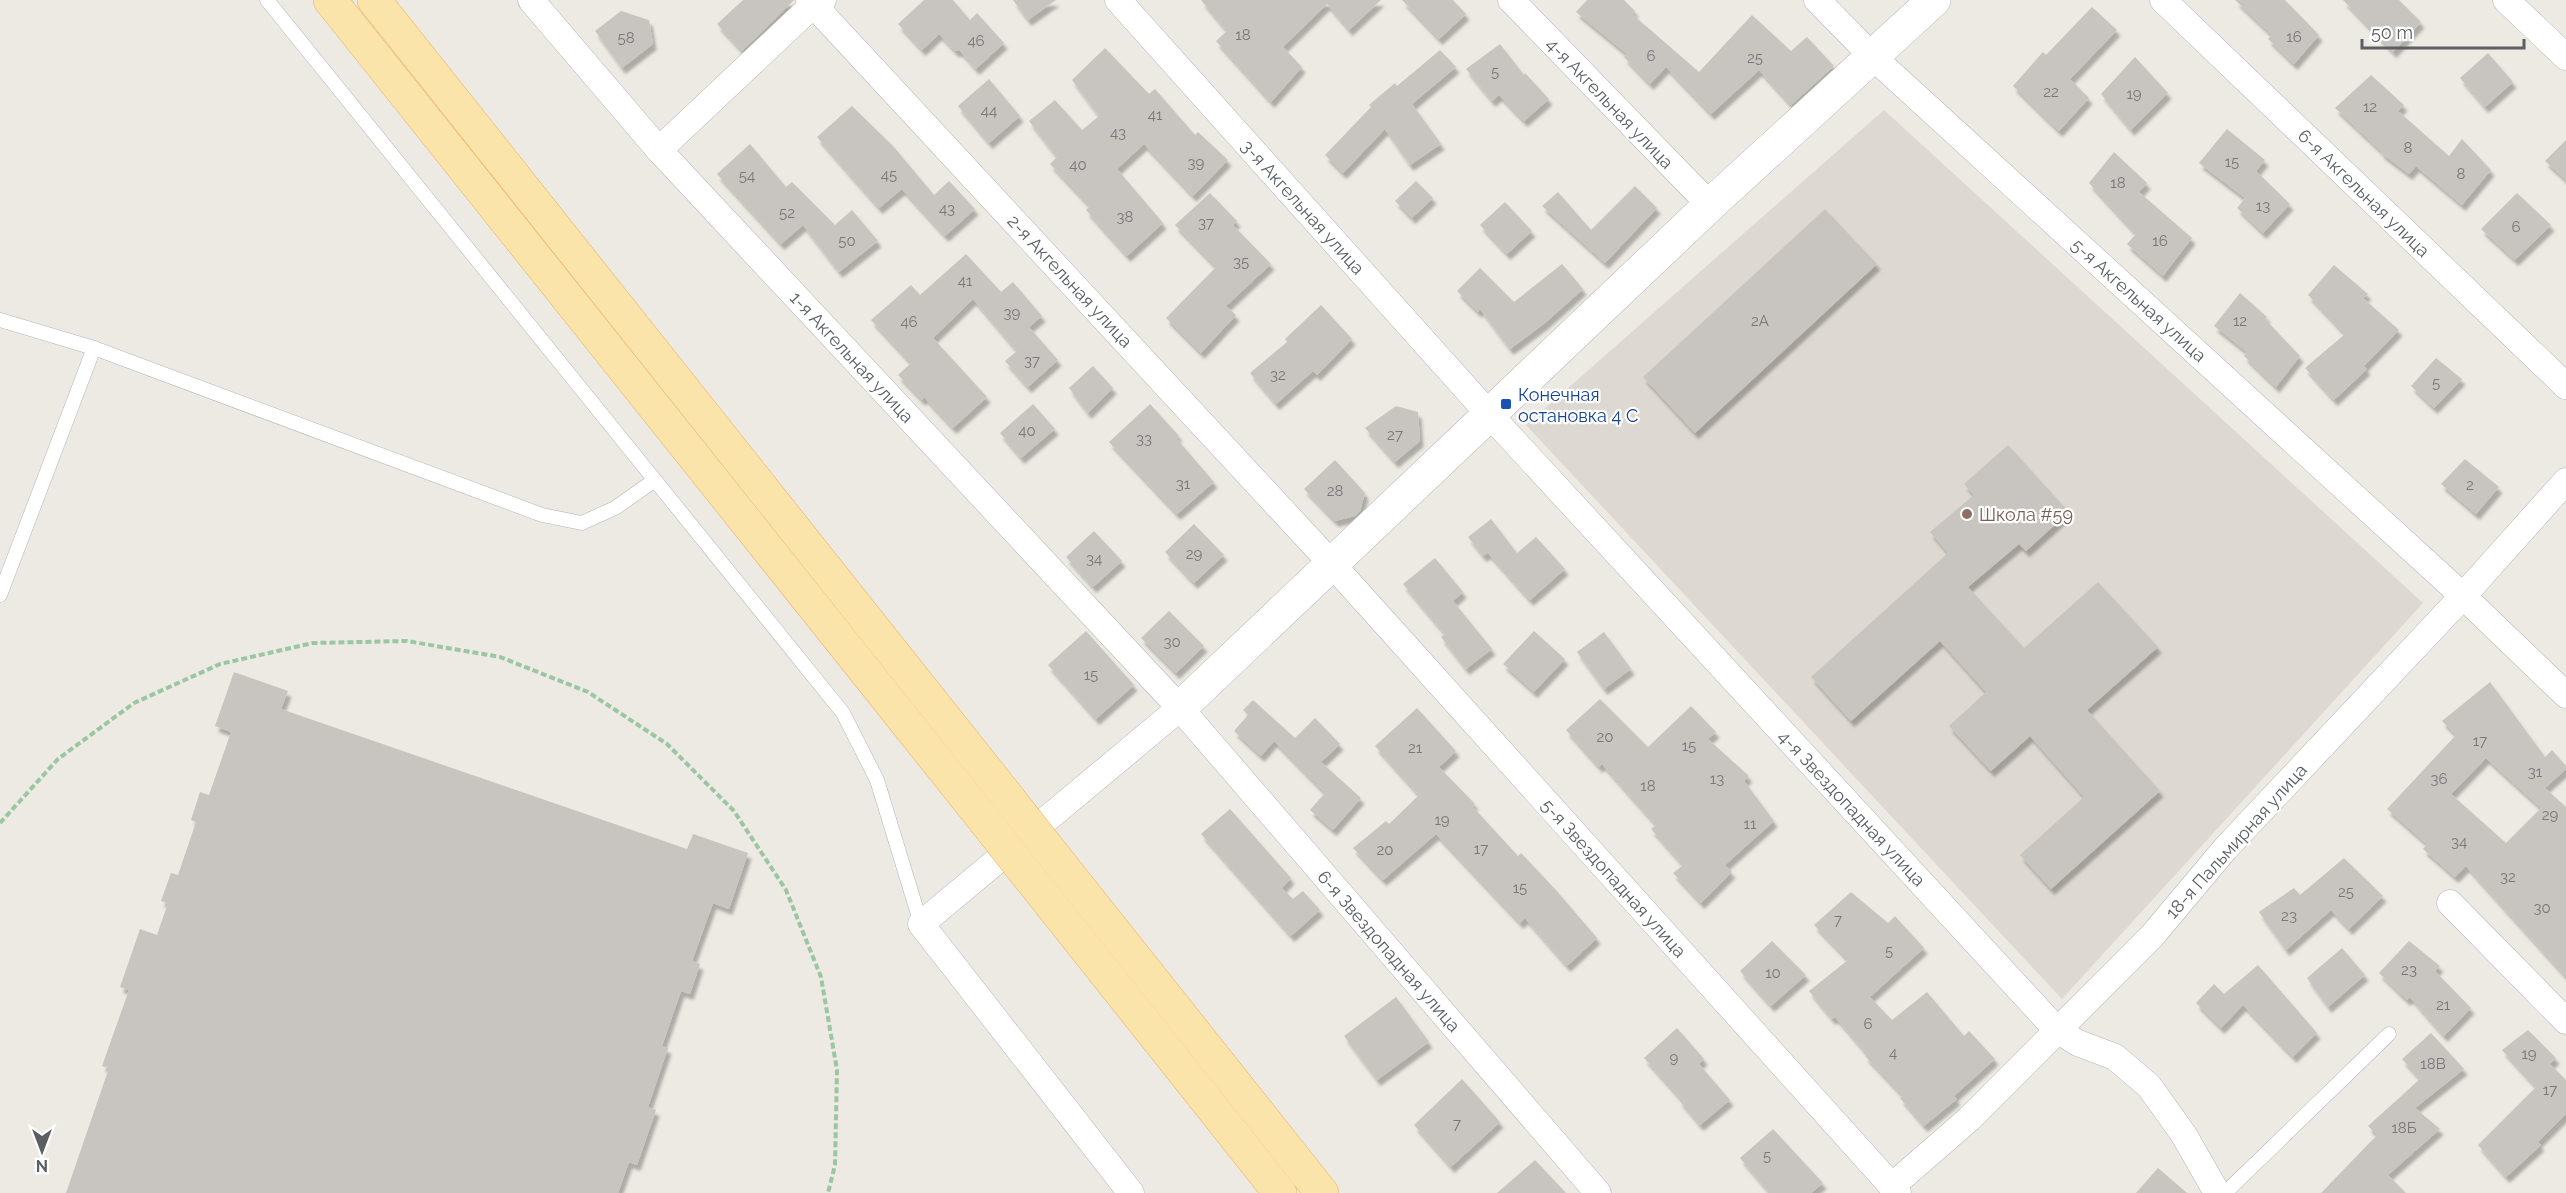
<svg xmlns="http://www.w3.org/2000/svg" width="2566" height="1193" viewBox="0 0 2566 1193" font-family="Raleway,sans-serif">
	<defs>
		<filter id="shadow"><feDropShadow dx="3.5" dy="6" stdDeviation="1.5" flood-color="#0004"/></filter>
	</defs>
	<rect width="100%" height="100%" fill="#ede9e3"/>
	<path fill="#ddd8d1" d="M1884,110L2423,603L2062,999L1526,425Z"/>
	<g fill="#c8c4bf" fill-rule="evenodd" filter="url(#shadow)">
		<path d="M743,0H794L742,51L717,24Z"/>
		<path d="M924,0H953L970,20L977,13L1004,43L976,69L960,51H955L939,34L922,50L898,24Z"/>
		<path d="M1013,0H1056L1028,20Z"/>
		<path d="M1201,0H1381L1349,30L1327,4L1283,47L1302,67L1271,102L1216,41L1227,31Z"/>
		<path d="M1402,0H1453L1466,14L1439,39Z"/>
		<path d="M1587,0H1624L1635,11L1632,14L1699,72L1752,15L1791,51L1807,37L1834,66L1791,105L1759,70L1711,114L1666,67L1650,84L1624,57L1627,54L1576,12Z"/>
		<path d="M2235,0H2285L2319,35L2294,64L2268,39L2272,35Z"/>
		<path d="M2343,0H2399L2421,22L2393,52Z"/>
		<path d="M2092,7L2117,30L2070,79L2089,98L2059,131L2013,86L2043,52L2046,55Z"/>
		<path d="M621,11L649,20L653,44L622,68L595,31Z"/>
		<path d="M1500,44L1524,75L1525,73L1549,99L1524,121L1499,95L1492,101L1466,69Z"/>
		<path d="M1105,48L1149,94L1155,89L1195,135L1198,132L1228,160L1193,196L1144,144L1117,169L1163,223L1127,256L1086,210L1090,206L1050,164L1057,157L1029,121L1055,100L1082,130L1099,116L1072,80Z"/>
		<path d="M1440,50L1456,67L1412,104L1441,144L1410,165L1385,129L1343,173L1325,155L1371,107L1369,105L1395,83L1397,86Z"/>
		<path d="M2488,53L2513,82L2485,107L2460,78Z"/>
		<path d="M2135,57L2168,93L2131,130L2101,94Z"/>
		<path d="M2371,75L2404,105L2398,111L2449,156L2462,139L2491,170L2462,205L2416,166L2409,174L2381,153L2382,152L2335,108Z"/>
		<path d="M989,79L1020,116L989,143L958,106Z"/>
		<path d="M852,106L893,146L934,195L949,181L975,209L945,236L902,189L879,208L817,137Z"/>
		<path d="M2227,129L2265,160L2256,171L2290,204L2263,233L2237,208L2245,198L2199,163Z"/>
		<path d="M2566,140V180L2545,161Z"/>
		<path d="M750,144L786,187L792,182L835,225L852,210L878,241L839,272L803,225L781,244L717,174Z"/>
		<path d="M2114,152L2147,183L2139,192L2192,238L2163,276L2127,244L2136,234L2089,183Z"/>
		<path d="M1416,181L1433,198L1412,218L1395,201Z"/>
		<path d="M1635,186L1657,208L1605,263L1542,206L1558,192L1591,230Z"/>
		<path d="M1210,193L1237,221L1233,225L1271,264L1226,306L1236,315L1201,353L1166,318L1216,267L1175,225Z"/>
		<path d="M2517,193L2551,225L2515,260L2481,229Z"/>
		<path d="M1505,202L1532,231L1507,254L1480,225Z"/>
		<path d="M1825,209L1877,264L1695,433L1643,377Z"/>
		<path d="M966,254L1001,292L1013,282L1042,316L1029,327L1058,360L1028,387L1005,361L1017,351L973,299L933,338L987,397L953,428L924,397L922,400L898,375L911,363L871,320L911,285L920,295Z"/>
		<path d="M1562,264L1583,289L1545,323L1510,349L1480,309L1478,312L1457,291L1480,268L1514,302Z"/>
		<path d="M2334,265L2368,294L2363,298L2399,330L2364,366L2367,369L2334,400L2305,368L2345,334L2308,295Z"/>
		<path d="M2240,293L2267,317L2265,319L2300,356L2276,387L2244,356L2247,352L2214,326Z"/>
		<path d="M1321,305L1352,339L1317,375L1313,371L1276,404L1250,373L1287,342L1285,339Z"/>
		<path d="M2436,358L2462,379L2434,408L2411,386Z"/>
		<path d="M1093,366L1113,388L1088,413L1069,388Z"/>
		<path d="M1033,404L1055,429L1021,458L1000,433Z"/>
		<path d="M1150,404L1179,436L1176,438L1214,482L1177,514L1109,442Z"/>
		<path d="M1396,406L1418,412L1420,441L1395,462L1365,428Z"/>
		<path d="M2008,445L2069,512L2026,551L2019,544L1968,587L2024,648L2098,582L2158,647L2087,710L2160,791L2051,889L2020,855L2084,797L2030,736L1991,771L1949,726L1986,692L1940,641L1851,721L1811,677L1948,553L1930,532L1974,495L1964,484Z"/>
		<path d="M2465,459L2499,487L2476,514L2441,484Z"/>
		<path d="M1335,460L1365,493L1360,511L1355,516L1335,521L1304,489Z"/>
		<path d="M1491,519L1517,553L1536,537L1565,569L1530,600L1488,553L1483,556L1468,537Z"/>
		<path d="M1194,524L1224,555L1194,583L1165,552Z"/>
		<path d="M1094,531L1122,561L1093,587L1066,557Z"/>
		<path d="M1435,558L1463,592L1453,601L1492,649L1466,669L1441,637L1445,634L1403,584Z"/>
		<path d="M1169,611L1204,646L1176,673L1141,638Z"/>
		<path d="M1086,631L1134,685L1096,719L1048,665Z"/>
		<path d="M1534,631L1565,659L1534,692L1503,664Z"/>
		<path d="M1604,632L1631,669L1604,689L1577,652Z"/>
		<path d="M234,672L288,691L281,709L687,849L693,834L748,853L729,909L713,903L692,961L700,964L690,994L681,991L662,1046L668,1048L648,1107L656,1110L637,1165L629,1162L618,1193H66L109,1068L102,1066L129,990L120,987L140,929L157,935L168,903L161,901L171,873L178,875L196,822L191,820L200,792L209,795L231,732L215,726Z"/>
		<path d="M2490,682L2545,757L2552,750L2566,766V769L2545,788L2566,807V977L2466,866L2455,877L2423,849L2427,844L2387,809L2456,735L2442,721ZM2486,758L2541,808L2506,843L2451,794Z"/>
		<path d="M1600,699L1648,747L1691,706L1716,732L1708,739L1749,776L1744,781L1774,821L1725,865L1732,872L1701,903L1673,873L1683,865L1651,829L1656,825L1602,764L1599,767L1566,730Z"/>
		<path d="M1253,700L1295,738L1315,718L1340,744L1321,762L1361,798L1333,830L1310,810L1325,793L1274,741L1261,756L1234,731L1248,715L1243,710Z"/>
		<path d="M1417,708L1456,751L1439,767L1475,804L1472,806L1518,856L1521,853L1555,889L1597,938L1567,966L1525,918L1520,923L1436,834L1383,880L1353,848L1386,821L1389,824L1419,795L1375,746Z"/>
		<path d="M1230,809L1291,878L1282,888L1293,899L1303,891L1320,910L1291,936L1201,834Z"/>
		<path d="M2344,858L2383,896L2349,929L2331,910L2286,950L2259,912L2294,888L2300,895Z"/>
		<path d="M1851,892L1888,923L1895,916L1924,948L1870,997L1892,1020L1927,992L1964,1036L1969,1031L1995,1059L1954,1096L1957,1099L1924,1126L1900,1098L1903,1096L1865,1056L1867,1054L1835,1017L1832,1019L1809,991L1848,960L1814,925Z"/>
		<path d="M1772,941L1806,975L1771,1006L1740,971Z"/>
		<path d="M2409,941L2440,966L2435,971L2471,1008L2444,1036L2410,997L2407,1000L2379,973Z"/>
		<path d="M2342,948L2365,975L2328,1007L2307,978Z"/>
		<path d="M2258,965L2317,1033L2293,1057L2243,1005L2221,1028L2196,1003L2214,984L2224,994Z"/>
		<path d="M1396,997L1429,1042L1377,1080L1344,1036Z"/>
		<path d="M1677,1028L1704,1059L1699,1064L1730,1100L1700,1125L1679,1100L1681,1099L1644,1058Z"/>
		<path d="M2528,1030L2556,1058L2550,1064L2566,1080V1114L2538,1142L2541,1145L2506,1177L2478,1145L2536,1087L2502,1050Z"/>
		<path d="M2431,1033L2464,1069L2415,1108L2440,1129L2388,1175L2406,1193H2321L2377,1135L2368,1126L2420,1079L2402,1059Z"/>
		<path d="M1462,1079L1500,1122L1451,1167L1414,1125Z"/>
		<path d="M1773,1129L1823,1183L1811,1193H1770L1740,1158Z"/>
		<path d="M1535,1160L1566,1193H1497Z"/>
		<path d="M2158,1168L2187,1193H2136Z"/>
	</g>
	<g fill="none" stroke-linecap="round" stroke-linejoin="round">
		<g stroke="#b3b6b9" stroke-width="15">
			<g id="service">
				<path d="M267,0L843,713L877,780L921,924"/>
				<path d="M0,320L94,348"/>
				<path d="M0,595L94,348L542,515L582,523L615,508L655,480"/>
				<path d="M2225,1193L2389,1034"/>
			</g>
		</g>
		<g stroke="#b3b6b9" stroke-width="27">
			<g id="minor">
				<path d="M531,0L659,150L1180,708L1598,1193"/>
				<path d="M809,0L1331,563L1898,1193"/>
				<path d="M1118,0L1488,413L2057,1030L2078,1043L2115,1057L2149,1086L2184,1135L2217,1193"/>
				<path d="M1511,0L1710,205"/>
				<path d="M1817,0L1873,57L2463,596L2566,695"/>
				<path d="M2163,0L2566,386"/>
				<path d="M2506,0L2566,57"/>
				<path d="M659,150L813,5L823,0"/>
				<path d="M2450,903L2566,1021"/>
				<path d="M1892,1186L1969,1119L2152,936L2225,849L2463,596L2566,481"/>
				<path d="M1131,1193L921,924L1180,708"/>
			</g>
		</g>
		<g stroke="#b3b6b9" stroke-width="34">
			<path id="tertiary" d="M1180,708L1710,205L1934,0"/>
		</g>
		<g stroke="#e9b260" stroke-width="34">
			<g id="primary">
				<path d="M330,0L984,820"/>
				<path d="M374,0L1010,800"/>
				<path d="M1047,847L1322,1193"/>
				<path d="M1021,867L1280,1193"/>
			</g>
		</g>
		<path stroke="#9bc6a2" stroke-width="4" stroke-dasharray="6 3" stroke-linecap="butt" d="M0,823L58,759L134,703L220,664L313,643L407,641L500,657L588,692L667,744L734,811L786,890L821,977L837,1070L835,1165L828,1193"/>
		<use href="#service" stroke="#fff" stroke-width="14"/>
		<use href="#minor" stroke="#fff" stroke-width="26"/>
		<use href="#tertiary" stroke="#fff" stroke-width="33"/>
		<use href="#primary" stroke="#fae4aa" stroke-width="33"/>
		<g stroke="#e9b260" stroke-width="34" stroke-linecap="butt">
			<g id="primary-bridge">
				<path d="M1010,800L1047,847"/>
				<path d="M984,820L1021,867"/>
			</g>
		</g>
		<use href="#primary-bridge" stroke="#fae4aa" stroke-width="33"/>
	</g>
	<rect fill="#1a4fb4" stroke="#fff" stroke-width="2" x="1500" y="398" width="12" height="12" rx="3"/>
	<circle fill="#8d6e63" stroke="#fff" stroke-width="2" cx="1967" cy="514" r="6"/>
	<g text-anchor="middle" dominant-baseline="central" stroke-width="4.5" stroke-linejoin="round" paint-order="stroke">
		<g font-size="15" fill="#76787a">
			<text x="1243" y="35">18</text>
			<text x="2294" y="37">16</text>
			<text x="626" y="38">58</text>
			<text x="976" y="41">46</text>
			<text x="1651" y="56">6</text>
			<text x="1755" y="58">25</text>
			<text x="1495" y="72">5</text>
			<text x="2051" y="92">22</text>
			<text x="2134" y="94">19</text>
			<text x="2370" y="107">12</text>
			<text x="989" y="111">44</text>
			<text x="1155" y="115">41</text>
			<text x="1118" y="133">43</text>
			<text x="2408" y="148">8</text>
			<text x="2232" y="162">15</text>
			<text x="1196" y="163">39</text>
			<text x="1078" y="165">40</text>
			<text x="2461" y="174">8</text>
			<text x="889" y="175">45</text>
			<text x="747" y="176">54</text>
			<text x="2118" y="183">18</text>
			<text x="2263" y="206">13</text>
			<text x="947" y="209">43</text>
			<text x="787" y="213">52</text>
			<text x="1125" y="217">38</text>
			<text x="1206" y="223">37</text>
			<text x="2516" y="227">6</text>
			<text x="847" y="241">50</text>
			<text x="2160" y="241">16</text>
			<text x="1241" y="262">35</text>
			<text x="965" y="281">41</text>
			<text x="1012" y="313">39</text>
			<text x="1760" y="321">2А</text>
			<text x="2240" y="321">12</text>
			<text x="909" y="322">46</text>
			<text x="1032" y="361">37</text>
			<text x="1278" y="375">32</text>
			<text x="2436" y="383">5</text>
			<text x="1027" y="431">40</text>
			<text x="1395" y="435">27</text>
			<text x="1144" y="439">33</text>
			<text x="1183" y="484">31</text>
			<text x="2470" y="485">2</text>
			<text x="1335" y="491">28</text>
			<text x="1194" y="554">29</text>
			<text x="1094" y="559">34</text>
			<text x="1172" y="642">30</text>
			<text x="1091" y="675">15</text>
			<text x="1605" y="737">20</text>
			<text x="2480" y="741">17</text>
			<text x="1689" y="746">15</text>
			<text x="1415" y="748">21</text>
			<text x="2535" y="772">31</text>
			<text x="1717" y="779">13</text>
			<text x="2439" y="779">36</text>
			<text x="1648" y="786">18</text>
			<text x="2550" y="815">29</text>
			<text x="1442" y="820">19</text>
			<text x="1750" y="824">11</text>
			<text x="2459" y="842">34</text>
			<text x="1481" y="849">17</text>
			<text x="1385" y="850">20</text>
			<text x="2508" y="877">32</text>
			<text x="1520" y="888">15</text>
			<text x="2346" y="892">25</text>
			<text x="2542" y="908">30</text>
			<text x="2289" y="916">23</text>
			<text x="1838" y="920">7</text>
			<text x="1889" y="951">5</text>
			<text x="2409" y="970">23</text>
			<text x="1773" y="973">10</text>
			<text x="2443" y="1005">21</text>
			<text x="1868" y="1024">6</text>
			<text x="1893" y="1053">4</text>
			<text x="2529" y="1054">19</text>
			<text x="1674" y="1058">9</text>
			<text x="2433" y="1064">18В</text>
			<text x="2550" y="1090">17</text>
			<text x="1457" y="1124">7</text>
			<text x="2404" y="1128">18Б</text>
			<text x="1767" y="1156">5</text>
		</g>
		<g font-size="18" fill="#5b5f63" stroke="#fff">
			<text transform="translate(1610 103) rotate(46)">4-я Акгельная улица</text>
			<text transform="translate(2364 193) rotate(44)">6-я Акгельная улица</text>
			<text transform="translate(1303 207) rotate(48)">3-я Акгельная улица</text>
			<text transform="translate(1070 281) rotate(47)">2-я Акгельная улица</text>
			<text transform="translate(2139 300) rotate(42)">5-я Акгельная улица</text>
			<text transform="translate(852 357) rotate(47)">1-я Акгельная улица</text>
			<text transform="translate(1852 808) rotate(47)">4-я Звездопадная улица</text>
			<text transform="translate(2236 841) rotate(-48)">18-я Пальмирная улица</text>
			<text transform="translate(1614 878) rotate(48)">5-я Звездопадная улица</text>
			<text transform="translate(1389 951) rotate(49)">6-я Звездопадная улица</text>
		</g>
		<g font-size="18" fill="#164399" stroke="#fff" text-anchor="start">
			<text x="1518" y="394">Конечная<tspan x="1518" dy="21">остановка 4 С</tspan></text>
		</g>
		<g font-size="18" fill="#785e54" stroke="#fff" text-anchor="start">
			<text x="1979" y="514">Школа #59</text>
		</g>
	</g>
	<g transform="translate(42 1151) rotate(180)" stroke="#ffffff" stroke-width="4.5" paint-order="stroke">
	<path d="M0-4.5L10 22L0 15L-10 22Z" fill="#5b5f63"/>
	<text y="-9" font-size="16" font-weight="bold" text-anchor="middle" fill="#5b5f63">N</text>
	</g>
	<path d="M2362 39v9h162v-9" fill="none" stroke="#5b5f63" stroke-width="3"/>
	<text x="2371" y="39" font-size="18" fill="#5b5f63" stroke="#ffffff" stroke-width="4.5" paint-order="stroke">50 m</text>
</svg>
